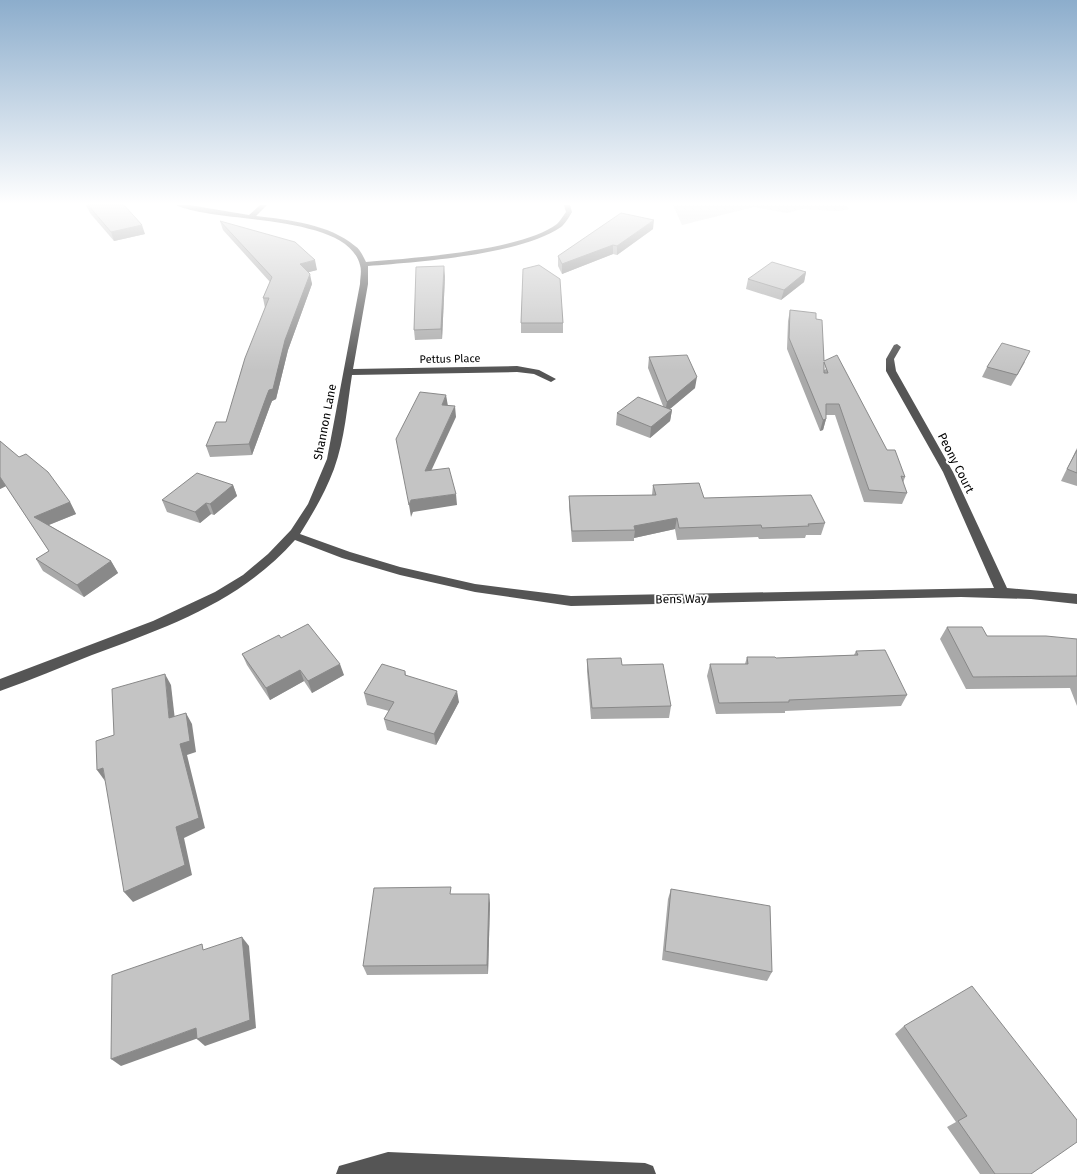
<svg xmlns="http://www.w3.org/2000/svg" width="1077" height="1174" viewBox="0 0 1077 1174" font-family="'Fira Sans',sans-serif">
	<rect width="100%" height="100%" fill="#fff"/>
	<path fill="#dcdcdc" d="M673,205H844L850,209L838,211L802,209L787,213L754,207L682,225Z"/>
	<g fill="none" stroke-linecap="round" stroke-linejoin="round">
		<g fill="#555" fill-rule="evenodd">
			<path d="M176,205H189L249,215L260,205H267L256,216C289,220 329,224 355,246C360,249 363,256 366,262C413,258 521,251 557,224C560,221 563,216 566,212L564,205H570L572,212C569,217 565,224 561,227C520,255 418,262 368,266V284L353,369L517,366L539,370L556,379L551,382L534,374L517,372L352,375C347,406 345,439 334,469C325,493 313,513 300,534L350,552L400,567L475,584L571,596L994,588L943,472L886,371V359L894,345L897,344L901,347L894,359L896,371L953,472L1007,588L1077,594V604L1031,599L961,597L571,606L475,592L400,575L342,558L295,540C240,602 167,627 92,655C61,667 31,680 0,691V679L153,621L215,592L243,575L268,554L291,530L308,504L327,459L360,284C360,278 362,271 360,265C347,213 216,224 176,205Z"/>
			<path d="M388,1152L645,1163L653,1166L656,1174H336L339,1166Z"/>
		</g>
	</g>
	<g fill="#a9a9a9" fill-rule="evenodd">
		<path d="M86,205H124L145,234L114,241L90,213Z"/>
		<path d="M220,221L317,270L308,272L312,284L288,350L276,399L272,401L270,406L252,455L210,457L206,446L226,422L265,308L263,298L270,282L223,230Z"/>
		<path d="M653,229L617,255L613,254L562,274L558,266V256Z"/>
		<path d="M806,272L804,282L781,300L746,289L748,279Z"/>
		<path d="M445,276L442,339L415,340L414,330Z"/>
		<path d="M790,310L816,319L824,361L905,477L903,483L907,493L902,504L864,502L835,415H826V419L823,430L820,431L787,349L788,321ZM824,362L826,369L824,370Z"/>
		<rect x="521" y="323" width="42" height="10"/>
		<path d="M649,357L695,388L670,409L672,410L670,421L650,438L616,425L617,413L663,406L648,368Z"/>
		<path d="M1025,362L1011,386L982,377L987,367Z"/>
		<path d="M0,441L70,502L76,514L49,525L111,561L118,573L84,597L43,571L36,559L49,551L6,486L0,489Z"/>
		<path d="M1077,448V486L1061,481Z"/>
		<path d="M233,485L237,496L214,515L211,514L200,523L167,512L162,500Z"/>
		<path d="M653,485L704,498L825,523L821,535H806L805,538L759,539L758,537L677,540L675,529L634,538V541L572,542L569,507V496L652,495Z"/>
		<path d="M947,627L987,636L1077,639V706L1070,688L966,689L940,639Z"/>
		<path d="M281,638L344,675L312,693L304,681L270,700L247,665L242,654Z"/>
		<path d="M856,651L907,695L901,706L785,711V713L716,714L707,676L710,664H745L747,657L776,658L854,655Z"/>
		<path d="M587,659L622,665L671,706L669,718L591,719L587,671Z"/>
		<path d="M405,671L406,675L459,702L436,745L387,730L384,719L389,711L367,705L364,693Z"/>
		<path d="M671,889L772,972L767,981L662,960L668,899Z"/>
		<path d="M453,894L490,903L488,974L367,975L363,966Z"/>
		<path d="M904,1026L1031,1174H980L947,1127L956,1122L895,1034Z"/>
	</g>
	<g fill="#898989">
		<path d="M654,220L653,229L617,255V246Z"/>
		<path d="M142,225L145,234L114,241L111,232Z"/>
		<path d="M613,245V254L562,274V264Z"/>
		<path d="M315,260L317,270L302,274L300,264Z"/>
		<path d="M444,266L445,276L442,339L441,329Z"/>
		<path d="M806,272L804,282L781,300L784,290Z"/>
		<path d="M310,274L312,284L288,350L276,399L272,401L270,406L252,455L249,444L285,340Z"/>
		<path d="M697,377L695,388L665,413L667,402Z"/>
		<path d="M446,395L448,406L442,405Z"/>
		<path d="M455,406L456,417L426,482L425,471Z"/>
		<path d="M672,410L670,421L650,438L651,427Z"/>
		<path d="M826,419L823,430L820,431L823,420Z"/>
		<path d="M0,477L6,486L0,489Z"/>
		<path d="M233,485L237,496L214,515L210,504Z"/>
		<path d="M456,494L457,505L413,512L411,517L409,505L411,500Z"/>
		<path d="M70,502L76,514L41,528L34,517Z"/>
		<path d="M206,503L211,514L200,523L195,512Z"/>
		<path d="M677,518L675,529L634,538L635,530L634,526Z"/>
		<path d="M111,561L118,573L84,597L77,585Z"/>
		<path d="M340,664L344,675L312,693L308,681Z"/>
		<path d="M300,670L304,681L270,700L266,688Z"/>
		<path d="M165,674L171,685L176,729L169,718Z"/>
		<path d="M457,691L459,702L436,745L434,734Z"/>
		<path d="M186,713L192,724L196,752L187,755L205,828L184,838L192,875L133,902L124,892L176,827L180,744Z"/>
		<path d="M103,768L105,781L97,770Z"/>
		<path d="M489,894L490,903L488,974L487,965Z"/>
		<path d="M242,937L249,946L256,1028L205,1046L197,1039Z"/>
		<path d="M196,1028L204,1036L121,1066L111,1059Z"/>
	</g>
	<g fill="#c4c4c4" stroke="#898989" fill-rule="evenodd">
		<path d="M88,205H124L142,225L111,232Z"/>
		<path d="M621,213L654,220L617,246L613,245L562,264L558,256Z"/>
		<path d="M220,221L295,242L315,260L300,264L310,274L285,340L273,389L269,390L267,395L249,444L206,446L216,422H226L245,358L269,298H263L272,277Z"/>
		<path d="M772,262L806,272L784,290L748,279Z"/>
		<path d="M539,265L560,279L563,323H521L523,269Z"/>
		<path d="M444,266L441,329L414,330L416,267Z"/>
		<path d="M790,310L816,313V319L822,320L824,361L837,355L887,450H895L905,477L901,476L907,493L869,490L839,404H826V419L823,420L789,338ZM824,362L828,373H824Z"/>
		<path d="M1002,343L1030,351L1017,375L987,367Z"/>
		<path d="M687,355L697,377L667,402L649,357Z"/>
		<path d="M420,392L446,395L442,405L455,406L425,471L449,468L456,494L411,500L409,505L396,439Z"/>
		<path d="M638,397L672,410L651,427L617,413Z"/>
		<path d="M0,441L19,457L26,454L48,472L70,502L34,517L111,561L77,585L36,559L49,551L0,477Z"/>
		<path d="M1077,450V473L1067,469Z"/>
		<path d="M197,473L233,485L210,504L206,503L195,512L162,500Z"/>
		<path d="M699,483L704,498L811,495L825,523L808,524L809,526L762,528L761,525L679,528L677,518L634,526L635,530L572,531L569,496L656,495L653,485Z"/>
		<path d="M308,624L340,664L308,681L300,670L266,688L242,654L279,635L281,638Z"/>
		<path d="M947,627H982L987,636H1046L1077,639V676L973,677Z"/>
		<path d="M885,650L907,695L789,700V702L719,703L710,664H748L747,657H775L776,658L858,655L856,651Z"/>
		<path d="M621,658L622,665L663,664L671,706L592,708L587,659Z"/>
		<path d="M382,664L405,671V675L457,691L434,734L384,719L394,702L364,693Z"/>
		<path d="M165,674L169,718L186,713L190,741L180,744L199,818L176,827L185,865L124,892L103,768L97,770L96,741L114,735L112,689Z"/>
		<path d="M451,887L450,894H489L487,965L363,966L374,888Z"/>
		<path d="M671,889L770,906L772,972L665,951Z"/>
		<path d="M242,937L250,1020L197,1039L196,1028L111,1059L112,975L202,944L203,950Z"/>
		<path d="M972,986L1077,1120V1142L1031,1174H995L958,1121L967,1116L904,1026Z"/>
	</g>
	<linearGradient id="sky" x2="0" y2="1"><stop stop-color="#8cadcc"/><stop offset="0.55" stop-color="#fff"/><stop offset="1" stop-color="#fff" stop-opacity="0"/></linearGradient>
	<rect width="1077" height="370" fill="url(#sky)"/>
	<g text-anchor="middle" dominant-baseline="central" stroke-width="4" stroke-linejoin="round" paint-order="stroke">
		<g font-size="11" fill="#000" stroke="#fff">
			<text transform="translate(450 359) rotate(-1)">Pettus Place</text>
		</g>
		<g font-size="12" fill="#000" stroke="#fff">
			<text transform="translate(325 422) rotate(-79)">Shannon Lane</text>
			<text transform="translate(956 463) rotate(63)">Peony Court</text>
			<text transform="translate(681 599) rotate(-1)">Bens Way</text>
		</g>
	</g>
</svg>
